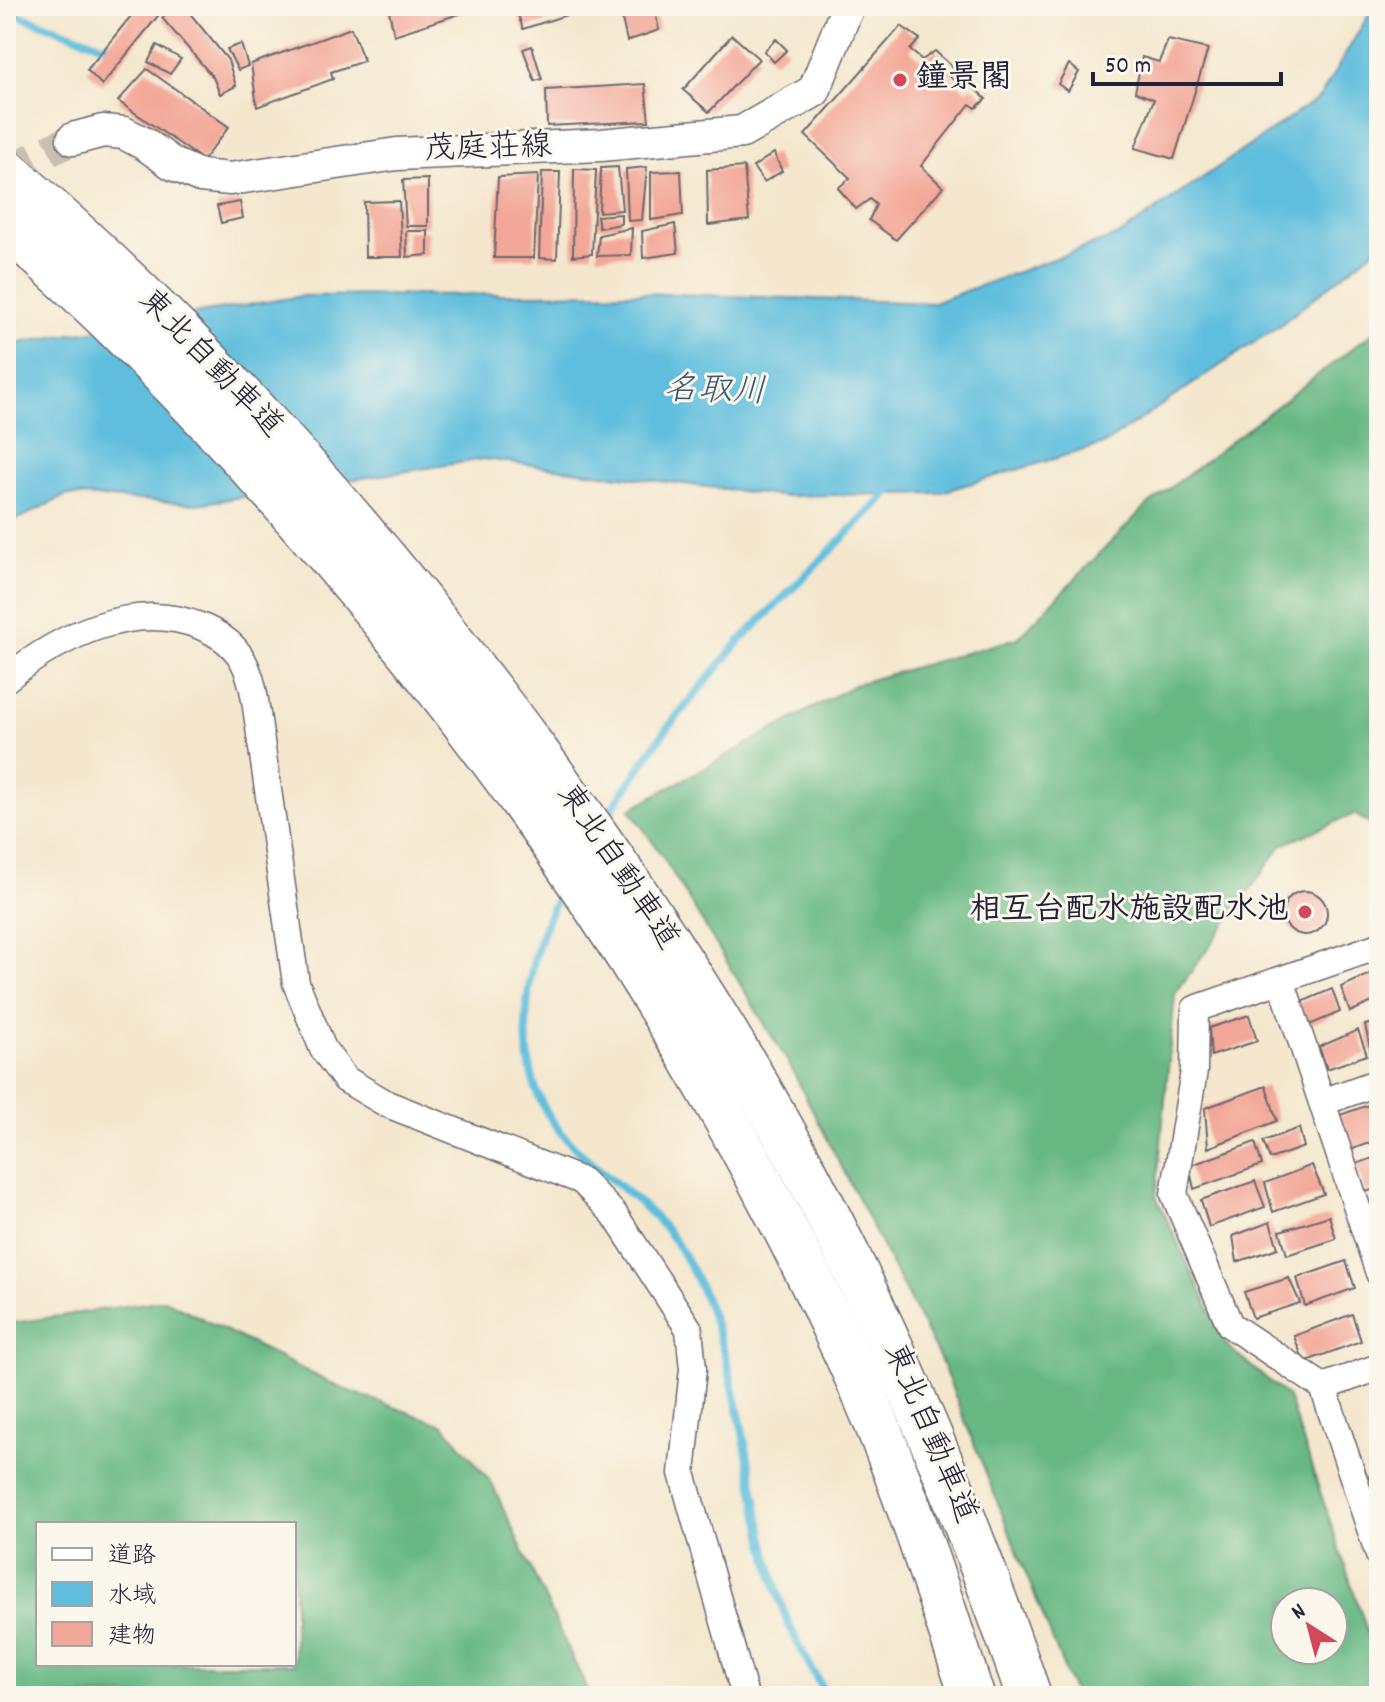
<svg xmlns="http://www.w3.org/2000/svg" width="1385" height="1702" viewBox="0 0 1385 1702" font-family="Dekko,'Klee One',sans-serif">
	<rect width="100%" height="100%" fill="#fbf7ec"/>
	<filter id="ink" filterUnits="userSpaceOnUse"><feTurbulence type="fractalNoise" baseFrequency=".0125" numOctaves="2"/><feDisplacementMap in="SourceGraphic" scale="16" xChannelSelector="R" yChannelSelector="G"/><feConvolveMatrix kernelMatrix="1 2 1 2 8 2 1 2 1" color-interpolation-filters="sRGB"/></filter>
	<filter id="wash" filterUnits="userSpaceOnUse"><feTurbulence type="fractalNoise" baseFrequency=".006" numOctaves="4" result="noise"/><feDisplacementMap in="SourceGraphic" scale="32" xChannelSelector="R" yChannelSelector="G"/><feGaussianBlur stdDeviation="1.8" result="paint"/><feColorMatrix in="noise" values="0 0 0 0 0 0 0 0 0 0 0 0 0 0 0 0 0 1.4 0 .05"/><feComposite in="paint" operator="in"/></filter>
	<g filter="url(#wash)">
		<rect width="100%" height="100%" fill="#f4e7ce"/>
		<g fill="#67b884" stroke="#446d60" stroke-width="2" fill-rule="evenodd">
			<path d="M1379,328V829L1354,814L1282,845L1175,994L1156,1196L1226,1345L1288,1397L1379,1666V1696H1075L941,1361L789,1064L664,859L630,809L856,684L1018,638L1144,508ZM1285,1602H1333V1650H1285Z"/>
			<path d="M165,1300L338,1387L444,1425L491,1482L590,1696H6V1324ZM38,1524H294V1664H38Z"/>
		</g>
		<path fill="#5fbedd" stroke="#40708c" stroke-width="2" d="M1374,6H1379V246L1280,325L1104,444L938,493L780,496L484,459L197,504L67,495L6,525V345L302,296L639,293L933,303L1121,234L1320,97Z"/>
		<g fill="none" stroke-linecap="round" stroke-linejoin="round">
			<g stroke="#5fbedd" stroke-width="8">
				<path d="M6,11L102,45L115,44"/>
				<path d="M603,822L664,732L738,643L892,489"/>
				<path d="M565,885C531,940 516,1020 534,1083C556,1159 642,1186 680,1249C745,1355 744,1488 781,1603C791,1635 811,1666 826,1696"/>
			</g>
		</g>
		<g id="blocks">
			<g fill="#f3a798">
				<path d="M139,6H144L158,16L102,85L87,70Z"/>
				<path d="M172,6H184L228,60L236,86L220,94L213,77L162,18Z"/>
				<path d="M388,6H460L462,13L394,35Z"/>
				<path d="M515,6H591V7L523,29Z"/>
				<path d="M619,6H654L659,30L627,41Z"/>
				<path d="M901,26L920,39L910,50L922,60L935,51L955,69L949,76L966,90L972,86L986,99L976,108L970,104L921,166L943,187L896,240L869,220L876,205L870,199L856,209L838,188L850,178L805,135Z"/>
				<path d="M351,28L364,61L331,72L333,79L257,107L251,64Z"/>
				<path d="M732,35L759,59L709,112L683,90Z"/>
				<path d="M776,39L787,50L774,62L764,51Z"/>
				<path d="M1168,40L1208,49L1174,159L1135,148L1154,99L1135,92L1142,57L1159,62Z"/>
				<path d="M241,44L248,66L238,70L227,49Z"/>
				<path d="M157,45L181,59L170,74L148,62Z"/>
				<path d="M532,46L542,79L535,81L523,49Z"/>
				<path d="M1069,64L1079,72L1068,91L1058,84Z"/>
				<path d="M147,69L229,127L203,160L118,101Z"/>
				<path d="M645,84L649,121L547,126L546,90Z"/>
				<path d="M774,153L782,171L764,182L753,167Z"/>
				<path d="M618,167L622,210L599,212L601,168Z"/>
				<path d="M647,167L642,220L628,221L626,169Z"/>
				<path d="M744,167L749,220L708,225L707,170Z"/>
				<path d="M574,169L596,170L592,254L573,256Z"/>
				<path d="M681,171L683,215L651,220V172Z"/>
				<path d="M542,172H560L557,259L539,258Z"/>
				<path d="M538,175L534,258H494L498,177Z"/>
				<path d="M428,179V226H406L403,180Z"/>
				<path d="M399,201L402,257H365L364,202Z"/>
				<path d="M240,202L243,218L221,223L217,206Z"/>
				<path d="M621,214V224L599,228L597,216Z"/>
				<path d="M675,224L678,253L643,258L642,231Z"/>
				<path d="M632,228L631,255L597,256L599,235Z"/>
				<path d="M406,231H428V255L407,257Z"/>
				<circle cx="1305" cy="913" r="22"/>
				<path d="M1379,970V999L1350,1012L1341,987Z"/>
				<path d="M1332,989L1340,1012L1305,1027L1297,1004Z"/>
				<path d="M1249,1015L1257,1041L1211,1056L1209,1028Z"/>
				<path d="M1379,1021V1049L1371,1052L1365,1025Z"/>
				<path d="M1358,1030L1367,1055L1327,1069L1319,1047Z"/>
				<path d="M1266,1086L1277,1121L1208,1148L1205,1108Z"/>
				<path d="M1374,1103L1379,1116V1139L1348,1151L1337,1116Z"/>
				<path d="M1299,1128L1304,1147L1270,1159L1263,1141Z"/>
				<path d="M1255,1142L1262,1165L1194,1189L1189,1166Z"/>
				<path d="M1379,1156V1188L1365,1192L1356,1164Z"/>
				<path d="M1312,1165L1324,1194L1273,1212L1265,1183Z"/>
				<path d="M1255,1181L1265,1207L1209,1227L1201,1200Z"/>
				<path d="M1329,1216L1336,1239L1287,1255L1280,1231Z"/>
				<path d="M1270,1222L1278,1248L1237,1262L1233,1236Z"/>
				<path d="M1346,1261L1355,1288L1305,1306L1297,1278Z"/>
				<path d="M1289,1278L1300,1303L1253,1318L1244,1292Z"/>
				<path d="M1352,1314L1361,1341L1304,1362L1294,1336Z"/>
				<path d="M1379,1472V1525L1362,1480Z"/>
			</g>
		</g>
	</g>
	<g filter="url(#ink)">
		<use href="#blocks" fill-opacity="0" stroke="#6c676e" stroke-width="2"/>
		<g fill="none" stroke-linecap="round" stroke-linejoin="round">
			<path stroke="#cac0b1" stroke-width="32" stroke-dasharray="32 16" stroke-linecap="butt" d="M6,172L73,139"/>
			<g stroke="#6c676e" stroke-width="29">
				<g id="minor">
					<path d="M6,679C59,637 132,599 200,626C237,641 249,662 255,700L296,983L323,1049L345,1079L387,1104L582,1181L614,1214L689,1329L693,1369L682,1473L745,1696"/>
					<path d="M1379,946L1195,1009L1194,1071L1174,1194L1230,1325L1323,1387L1379,1555"/>
					<path d="M1281,980L1379,1273"/>
					<path d="M1323,1102L1379,1082"/>
					<path d="M1323,1387L1379,1367"/>
				</g>
			</g>
			<g stroke="#6c676e" stroke-width="35">
				<path id="tertiary" d="M73,139L103,131L124,133L145,144L173,164L200,176L230,179L397,154L601,145L742,132L814,91L848,6"/>
			</g>
			<g stroke="#6c676e" stroke-width="47">
				<g id="motorway">
					<path d="M6,171C205,342 378,538 534,749C640,893 741,1046 823,1206C904,1364 971,1528 1029,1696"/>
					<path d="M6,226C124,327 230,440 331,558C540,802 715,1068 849,1360C899,1468 935,1583 972,1696"/>
				</g>
			</g>
			<use href="#minor" stroke="#fff" stroke-width="26"/>
			<use href="#tertiary" stroke="#fff" stroke-width="32"/>
			<use href="#motorway" stroke="#fff" stroke-width="44"/>
		</g>
	</g>
	<g fill="#d1495b" stroke="#fbf7ec" stroke-width="3">
		<circle cx="900" cy="80" r="8"/>
		<circle cx="1305" cy="912" r="8"/>
	</g>
	<g text-anchor="middle" dominant-baseline="central" stroke-width="6" stroke-linejoin="round" paint-order="stroke">
		<g font-size="32" font-weight="bold" fill="#22223b" stroke="#fbf7ec" text-anchor="start">
			<text x="916" y="80">鐘景閣</text>
			<text x="1289" y="912" text-anchor="end">相互台配水施設配水池</text>
		</g>
		<g font-size="32" fill="#22223b" stroke="#fbf7ec">
			<text transform="translate(488 150) rotate(-2)">茂庭荘線</text>
			<text transform="translate(209 365) rotate(46)">東北自動車道</text>
			<text transform="translate(616 868) rotate(56)">東北自動車道</text>
			<text transform="translate(928 1434) rotate(67)">東北自動車道</text>
		</g>
		<g font-size="34" font-style="italic" fill="#375974" stroke="#fbf7ec">
			<text transform="translate(715 393) rotate(2)">名取川</text>
		</g>
	</g>
	<rect width="1385" height="1702" fill="none" stroke="#fbf7ec" stroke-width="32"/>
	<rect x="36" y="1522" width="260" height="144" fill="#fbf7ec" stroke="#a4a2a5" stroke-width="2"/>
	<rect x="52" y="1548" width="40" height="12" fill="#ffffff" stroke="#a4a2a5" stroke-width="2"/>
	<text x="108" y="1562" font-size="24" fill="#22223b">道路</text>
	<rect x="52" y="1582" width="40" height="24" fill="#5fbedd" stroke="#a4a2a5" stroke-width="2"/>
	<text x="108" y="1602" font-size="24" fill="#22223b">水域</text>
	<rect x="52" y="1622" width="40" height="24" fill="#f3a798" stroke="#a4a2a5" stroke-width="2"/>
	<text x="108" y="1642" font-size="24" fill="#22223b">建物</text>
	<g transform="translate(1309 1626) rotate(324)"><circle r="38" fill="#fbf7ec" stroke="#a4a2a5" stroke-width="2"/>
	<path d="M0-6L14 30L0 20L-14 30Z" fill="#d1495b"/>
	<text y="-12" font-size="22" font-weight="bold" text-anchor="middle" fill="#22223b">N</text>
	</g>
	<path d="M1093 72v12h188v-12" fill="none" stroke="#22223b" stroke-width="4"/>
	<text x="1105" y="72" font-size="24" fill="#22223b" stroke="#fbf7ec" stroke-width="6" paint-order="stroke">50 m</text>
</svg>
